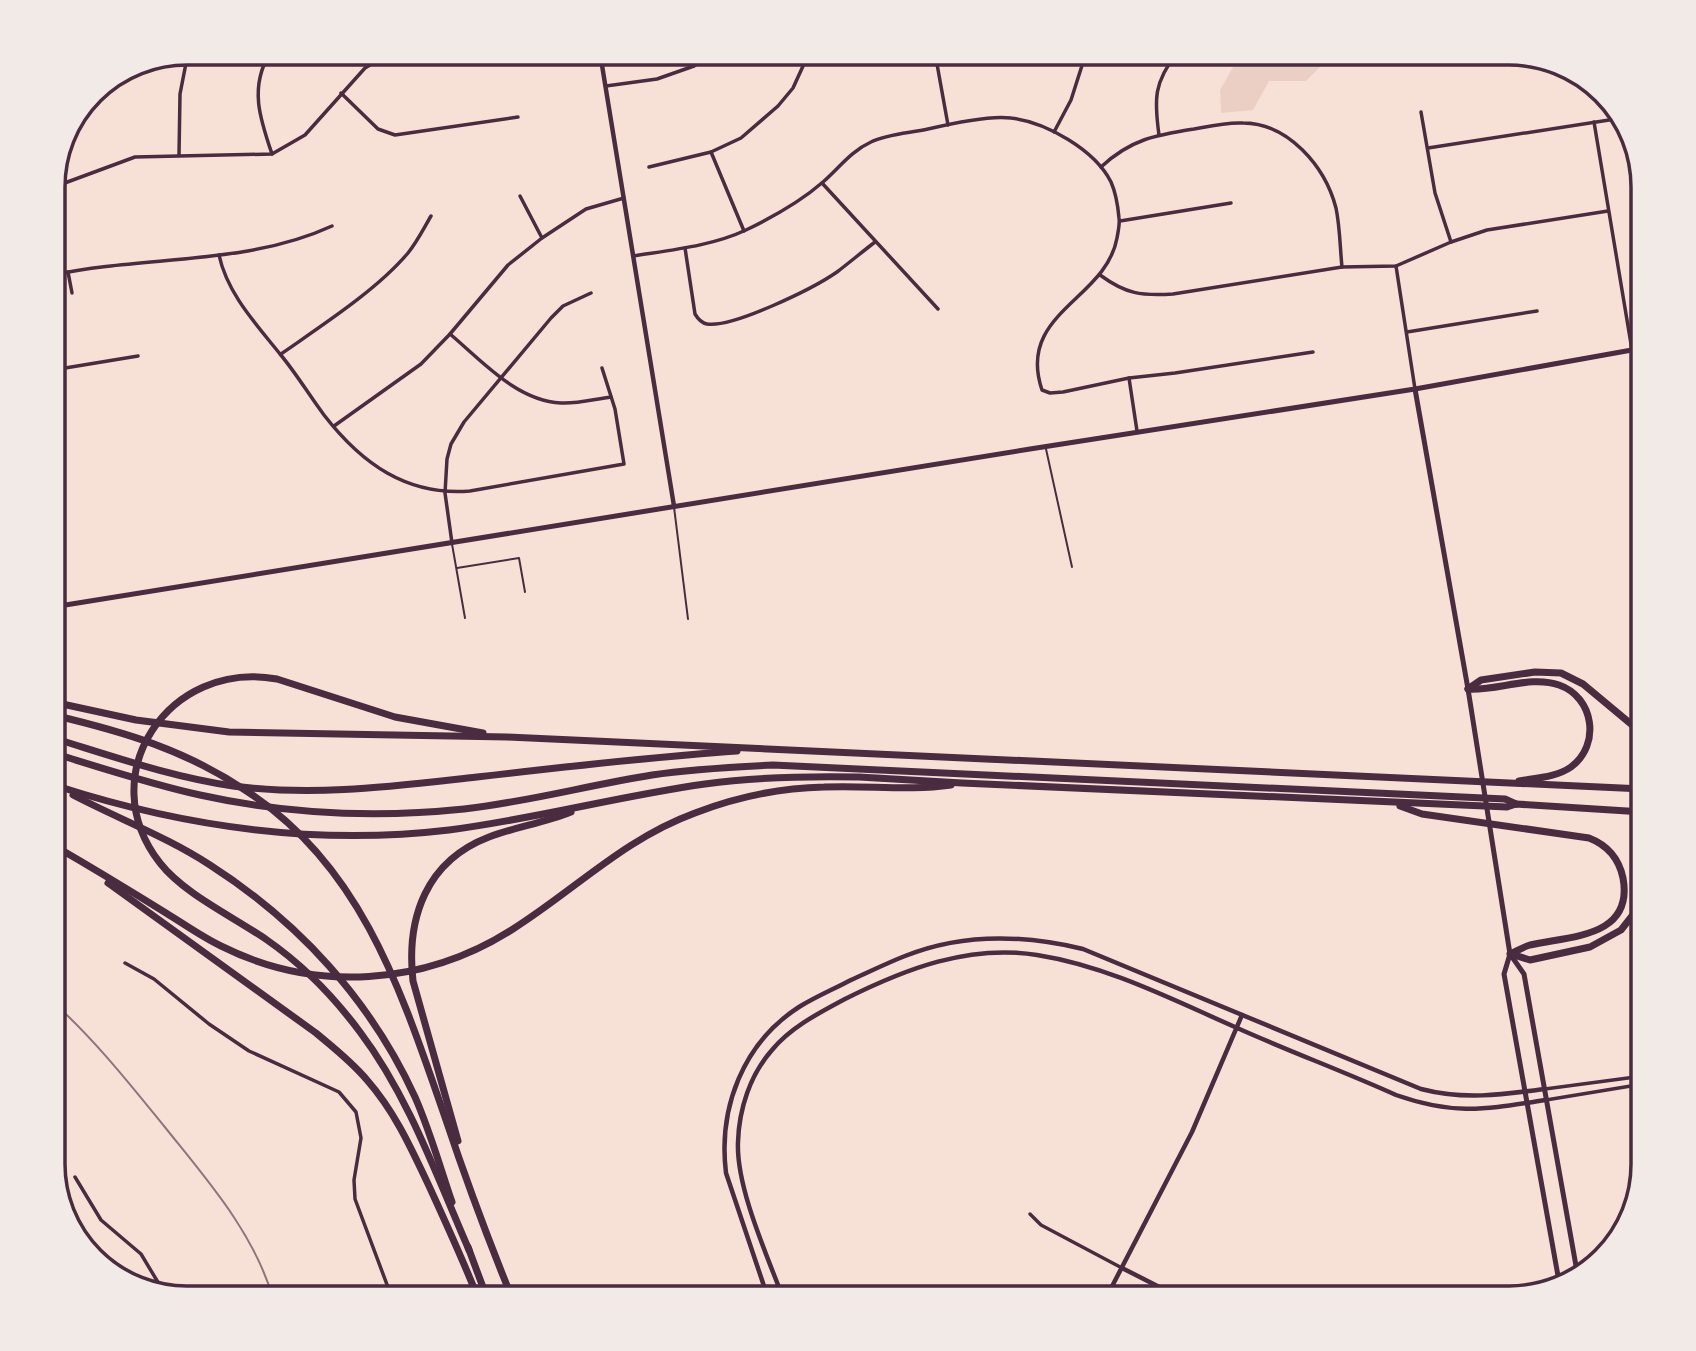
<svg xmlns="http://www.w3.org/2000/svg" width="1696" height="1351" viewBox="0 0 1696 1351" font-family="Arial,sans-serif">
	<rect width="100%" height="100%" fill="#f7e1d7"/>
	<path fill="#ebcfc5" d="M1241,53H1334L1306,81H1269L1253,110L1221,113L1220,90Z"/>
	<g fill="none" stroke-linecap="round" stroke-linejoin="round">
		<g stroke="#4a2c40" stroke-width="2">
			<path d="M1046,449L1072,567"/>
			<path d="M674,507L688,619"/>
			<path d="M452,544L465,618"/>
			<path d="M457,568L519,558L525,592"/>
		</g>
		<g stroke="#4a2c40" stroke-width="3.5">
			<path d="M270,53C249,87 260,119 272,154"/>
			<path d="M844,53H879"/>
			<path d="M935,53L948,125"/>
			<path d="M606,86L657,79L694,66L711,53"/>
			<path d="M341,93L378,129L395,135L518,117"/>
			<path d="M1421,112L1435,193L1451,242"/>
			<path d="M1594,122L1632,350"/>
			<path d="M1054,132L1071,100L1086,53"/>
			<path d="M1159,135C1154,99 1154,82 1177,53"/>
			<path d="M1428,148L1622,118"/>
			<path d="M711,152L744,231"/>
			<path d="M179,155L180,94L188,53"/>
			<path d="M649,167L711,152L741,138L778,106L793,88L809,53"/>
			<path d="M1101,167C1131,139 1156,135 1194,129C1210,126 1227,122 1243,123C1288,123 1325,166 1336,208C1340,227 1340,248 1342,267"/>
			<path d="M822,183L938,309"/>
			<path d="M53,185L62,184L135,157L272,154L305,135L365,68L380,59L410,53"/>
			<path d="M520,196L542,238"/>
			<path d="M1120,221L1231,203"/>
			<path d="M685,248L695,314C698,319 701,323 707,324C733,328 814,288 837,272C850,262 862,252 875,242"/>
			<path d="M219,255C227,293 256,324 280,354C296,373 309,395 324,415C362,464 407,496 470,491L624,464L615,409L602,368"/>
			<path d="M633,256C671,250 712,246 746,230C773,217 800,202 823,182C839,168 851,151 871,142C887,134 910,133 928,129C949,124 990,115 1011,118C1046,122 1095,150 1111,182C1115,191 1118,207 1119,218C1120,224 1118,232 1117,238C1106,300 1016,313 1042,390L1050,393L1063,392L1129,378L1175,373L1313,352"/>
			<path d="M1396,266L1415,389"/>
			<path d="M68,272L72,293"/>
			<path d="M53,275C145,255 245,266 332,226"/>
			<path d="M1100,275C1126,294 1141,296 1173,294L1342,267L1396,266L1451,242L1487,230L1608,211"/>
			<path d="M1407,332L1537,311"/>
			<path d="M450,334C482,361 517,401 561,403C577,404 595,399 611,397"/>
			<path d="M281,354C321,326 377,290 408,253C417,242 424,228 431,216"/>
			<path d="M53,370L138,356"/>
			<path d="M1129,378L1137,431"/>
			<path d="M334,426L421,364L450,334L508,265L542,238L586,209L624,198"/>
			<path d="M53,483L59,482"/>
			<path d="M452,543L445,493L447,459L451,444L464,422L551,318L563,306L591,293"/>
			<path d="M53,565H54"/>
			<path d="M125,963L154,979L209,1024L249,1051L339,1092L356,1112L361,1138L354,1180L355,1199L392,1298"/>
			<path d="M1643,1022V998"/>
			<path d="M1545,1089L1643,1076"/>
			<path d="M1546,1100L1643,1084"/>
			<path d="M75,1177L101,1220L141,1254L159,1284L158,1288"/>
			<path d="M1030,1214L1041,1225L1122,1268"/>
		</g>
		<g stroke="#4a2c40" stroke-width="4.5">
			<path d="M600,53L674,506"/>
			<path d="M1122,1268L1181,1298"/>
			<path d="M768,1298L726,1173C718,1108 743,1043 799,1007C815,997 834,989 851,980C869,972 887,963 905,956C962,933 1025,935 1083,949L1421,1089C1463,1100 1501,1095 1544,1089"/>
			<path d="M783,1298C767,1255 736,1187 738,1142C739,1109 750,1075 772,1050C791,1027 819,1013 845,999C905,969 969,944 1037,955C1107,966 1171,999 1235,1027C1288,1051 1343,1071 1396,1095C1456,1116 1486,1109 1546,1100"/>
			<path d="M1106,1298L1192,1132L1242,1015"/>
		</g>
		<g stroke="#4a2c40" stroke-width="5">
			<path d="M1415,389L1468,689L1510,954L1524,974L1578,1277"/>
			<path d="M53,607L1030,449L1415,389L1643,348"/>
			<path d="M1510,954L1504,974L1560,1287"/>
		</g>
		<g stroke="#4a2c40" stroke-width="7">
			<path d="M1468,689C1497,691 1531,675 1559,685C1594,697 1601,745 1571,767C1557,777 1536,778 1519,781"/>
			<path d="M1468,689L1481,680L1535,672L1561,673L1583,684L1643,734"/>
			<path d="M53,702L136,720L229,732L507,737L1643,789"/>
			<path d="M53,715C125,732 186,750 248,792C364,868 403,997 446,1120C466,1180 488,1239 512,1298"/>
			<path d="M53,738C112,756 171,777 233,786C315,797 395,786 477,777C563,767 650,757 737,751"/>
			<path d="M53,753C102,768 150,784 200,795C286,814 377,818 464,809C527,802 589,785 652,775C692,769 732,767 773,765L1505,799L1516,804"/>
			<path d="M57,786C184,827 315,846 449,830C535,819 619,796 705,784C756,777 807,776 859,777L962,783L1507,807L1516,804L1643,812"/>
			<path d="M73,795C119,819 167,837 210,865C299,922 371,1001 415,1097C430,1131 440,1167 452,1202"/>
			<path d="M1400,806L1422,814L1589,838C1607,845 1619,859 1623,878C1634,938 1569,936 1530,945C1523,947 1517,951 1510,954"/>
			<path d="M53,845C91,867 129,890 166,913C184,924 202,937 221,946C315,993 424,986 513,929C576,889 624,839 695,813C736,797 781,788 824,787C867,785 909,791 951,785"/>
			<path d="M108,883L316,1033C334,1048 352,1062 367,1080C395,1112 411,1148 429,1186C446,1223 463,1260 478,1298"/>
			<path d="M1511,954L1530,960L1590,947L1621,930L1643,902"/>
			<path d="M458,1141L413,981C406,918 426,861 489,837C515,827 544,823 571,812"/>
			<path d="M468,1247L487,1298"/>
			<path d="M469,1250C437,1177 409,1097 360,1032C334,997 303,965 267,940C234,917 184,894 160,863C91,775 169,659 277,679L395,717L483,733"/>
		</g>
		<path stroke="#8f747c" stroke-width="2" d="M53,1002C95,1040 129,1083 164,1126C207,1180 253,1231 273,1298"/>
	</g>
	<path d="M0 0H1696V1351H0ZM187 65H1509A122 122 0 0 1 1631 187V1164A122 122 0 0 1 1509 1286H187A122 122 0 0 1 65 1164V187A122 122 0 0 1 187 65Z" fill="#f1eae7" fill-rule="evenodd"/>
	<path fill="none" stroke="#4a2c40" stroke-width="3.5" d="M187 65H1509A122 122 0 0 1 1631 187V1164A122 122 0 0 1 1509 1286H187A122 122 0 0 1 65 1164V187A122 122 0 0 1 187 65Z"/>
</svg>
